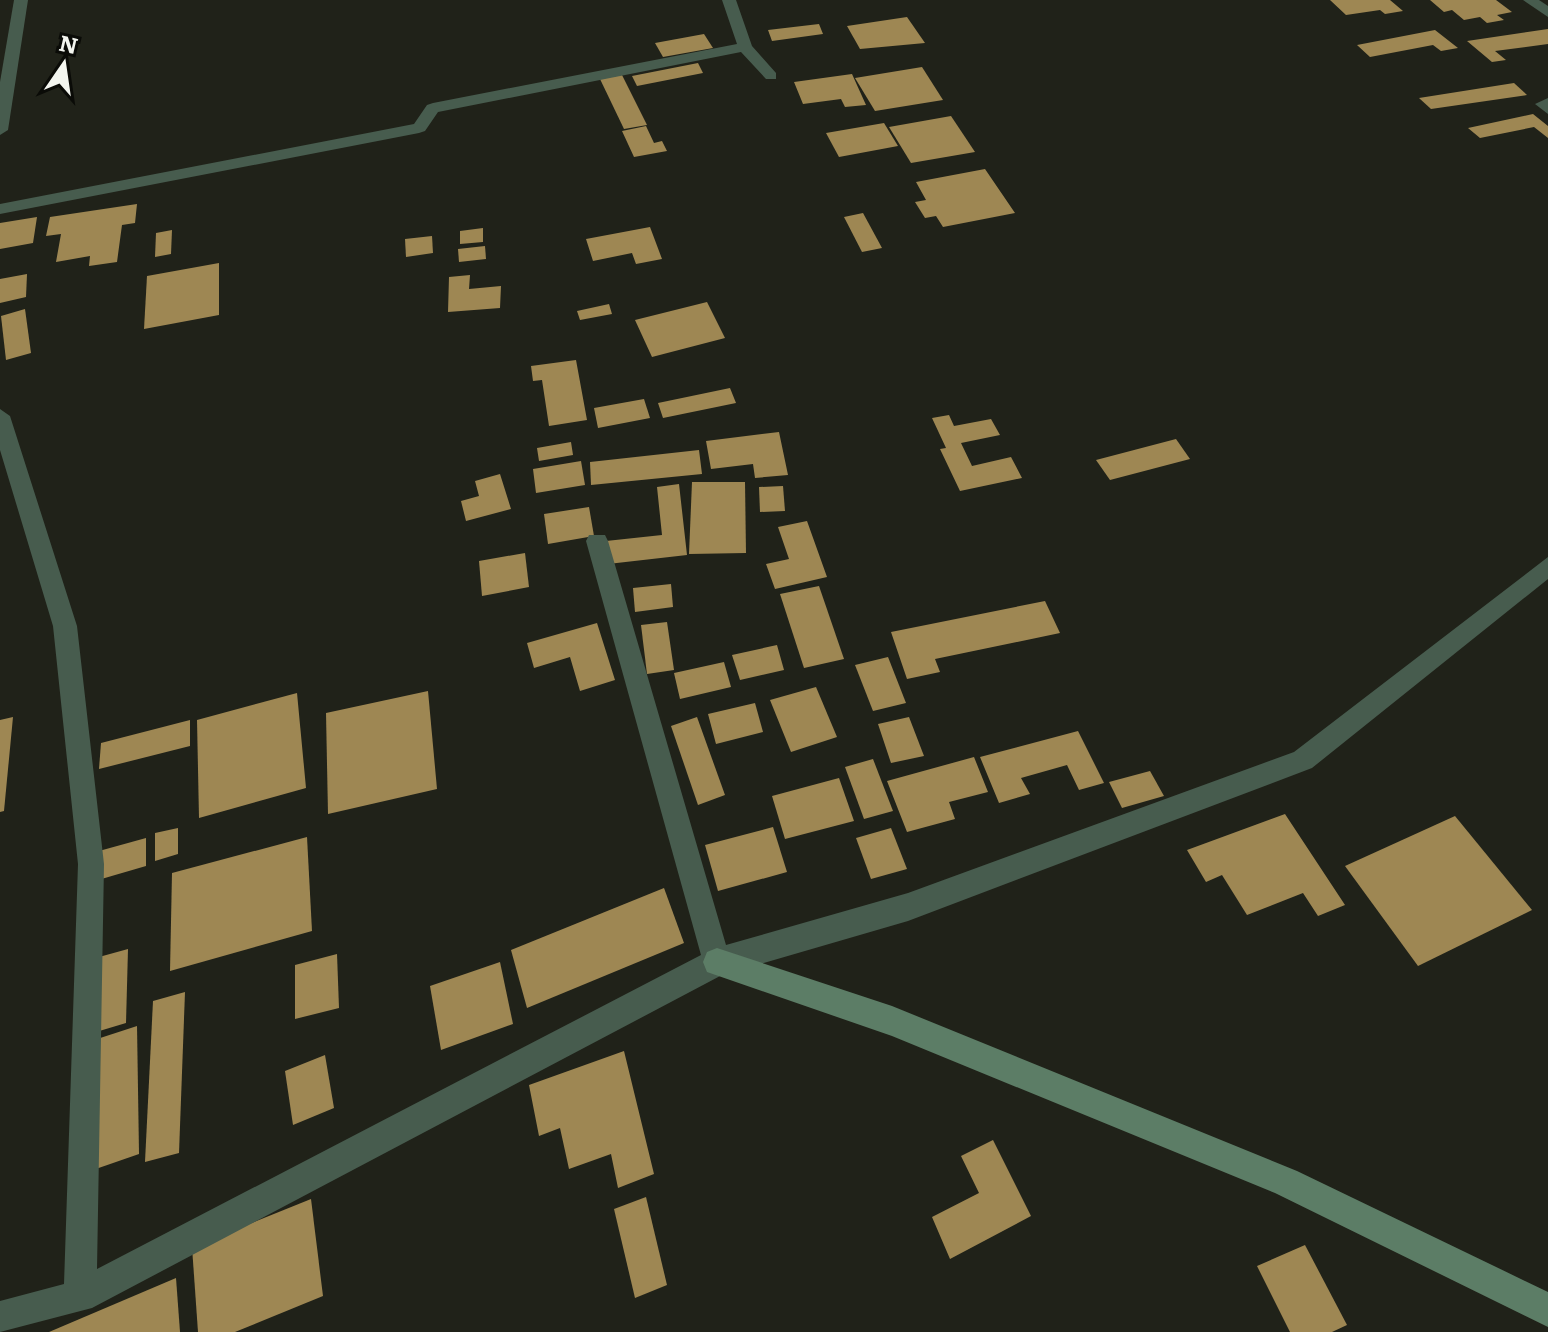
<svg xmlns="http://www.w3.org/2000/svg" width="1548" height="1332" viewBox="0 0 1548 1332" font-family="Literata,serif">
	<rect width="100%" height="100%" fill="#202219"/>
	<g fill="#9e8753">
		<path d="M1330,0H1390L1403,11L1385,14L1380,10L1346,15Z"/>
		<path d="M1430,0H1496L1512,12L1497,15L1504,20L1487,23L1480,17L1464,20L1452,10L1444,12Z"/>
		<path d="M907,17L925,43L860,49L847,26Z"/>
		<path d="M819,24L823,34L772,41L768,30Z"/>
		<path d="M1548,29V44L1495,51L1506,60L1492,62L1467,41Z"/>
		<path d="M1435,30L1458,48L1441,51L1433,45L1370,57L1357,45Z"/>
		<path d="M704,34L713,48L663,57L655,43Z"/>
		<path d="M698,63L703,73L637,86L632,76Z"/>
		<path d="M922,67L943,100L875,111L855,78Z"/>
		<path d="M852,74L866,105L845,107L841,99L803,104L794,82Z"/>
		<path d="M622,75L647,125L624,129L600,79Z"/>
		<path d="M1514,83L1527,95L1431,109L1419,98Z"/>
		<path d="M1533,114L1548,126V138L1534,127L1480,138L1468,128Z"/>
		<path d="M951,116L975,152L911,163L889,127Z"/>
		<path d="M884,123L898,146L839,157L826,133Z"/>
		<path d="M646,126L654,143L662,141L667,151L634,157L622,131Z"/>
		<path d="M985,169L1015,213L943,227L936,216L925,218L915,202L926,200L916,182Z"/>
		<path d="M137,204L135,223L122,225L117,262L89,266L90,256L56,262L61,234L46,236L50,217Z"/>
		<path d="M863,213L882,248L862,252L844,217Z"/>
		<path d="M37,217L33,243L0,249V223Z"/>
		<path d="M650,227L662,259L636,264L632,253L593,261L586,239Z"/>
		<path d="M483,228V242L460,244V231Z"/>
		<path d="M172,230L171,254L155,257L156,233Z"/>
		<path d="M432,236L433,253L406,257L405,239Z"/>
		<path d="M485,246L486,259L459,262L458,249Z"/>
		<path d="M219,263V315L144,329L147,276Z"/>
		<path d="M27,274L26,297L0,303V279Z"/>
		<path d="M470,275L469,289L501,286L500,308L448,312L449,277Z"/>
		<path d="M707,302L725,338L652,357L635,320Z"/>
		<path d="M609,304L612,314L580,320L577,311Z"/>
		<path d="M25,309L31,353L6,360L1,316Z"/>
		<path d="M576,360L587,420L549,426L542,380L533,381L531,366Z"/>
		<path d="M730,388L736,403L663,418L658,403Z"/>
		<path d="M644,399L650,418L598,428L594,408Z"/>
		<path d="M949,415L954,426L991,419L1000,435L961,443L972,466L1011,457L1022,478L960,491L940,449L946,448L932,418Z"/>
		<path d="M779,432L788,475L755,478L753,464L711,469L706,441Z"/>
		<path d="M1176,439L1190,459L1110,480L1096,460Z"/>
		<path d="M571,442L573,455L539,461L537,448Z"/>
		<path d="M699,450L702,474L591,485L590,462Z"/>
		<path d="M581,461L585,485L536,493L533,469Z"/>
		<path d="M500,474L511,509L466,521L461,501L479,496L475,481Z"/>
		<path d="M692,482H745L746,553L689,554Z"/>
		<path d="M679,484L687,555L608,564L606,541L662,535L657,487Z"/>
		<path d="M783,486L785,511L760,512L759,487Z"/>
		<path d="M589,507L594,536L548,544L544,514Z"/>
		<path d="M807,521L827,577L775,589L766,564L789,559L778,527Z"/>
		<path d="M525,553L529,587L482,596L479,561Z"/>
		<path d="M671,584L673,607L635,612L633,588Z"/>
		<path d="M819,586L844,659L804,668L780,594Z"/>
		<path d="M1045,601L1060,633L935,659L940,672L907,679L891,632Z"/>
		<path d="M667,622L674,670L647,674L641,625Z"/>
		<path d="M597,623L615,680L580,691L570,657L534,668L527,643Z"/>
		<path d="M777,645L784,670L740,680L732,655Z"/>
		<path d="M888,657L906,703L873,711L855,665Z"/>
		<path d="M724,662L731,687L680,699L674,673Z"/>
		<path d="M816,687L837,737L791,752L770,700Z"/>
		<path d="M428,691L437,789L328,814L326,713Z"/>
		<path d="M297,693L306,788L199,818L197,720Z"/>
		<path d="M755,703L763,732L716,744L708,714Z"/>
		<path d="M13,717L4,811L0,812V720Z"/>
		<path d="M697,717L725,795L698,805L671,726Z"/>
		<path d="M909,717L924,756L891,763L878,724Z"/>
		<path d="M190,720V746L99,769L101,743Z"/>
		<path d="M1078,731L1104,783L1079,790L1067,765L1021,778L1030,794L999,803L980,757Z"/>
		<path d="M974,757L988,792L949,802L955,819L907,832L887,781Z"/>
		<path d="M873,759L893,811L864,819L845,767Z"/>
		<path d="M1150,771L1164,796L1122,808L1109,782Z"/>
		<path d="M839,778L854,821L785,839L772,796Z"/>
		<path d="M1285,814L1345,905L1318,916L1303,893L1247,915L1222,875L1206,882L1187,850Z"/>
		<path d="M1455,816L1532,910L1418,966L1345,866Z"/>
		<path d="M773,827L787,872L718,891L705,845Z"/>
		<path d="M178,828V854L155,861V833Z"/>
		<path d="M891,828L907,869L871,879L856,838Z"/>
		<path d="M307,837L312,931L170,971L172,873Z"/>
		<path d="M146,838V866L98,880L99,851Z"/>
		<path d="M664,888L684,943L527,1008L511,950Z"/>
		<path d="M128,949L126,1023L96,1032L99,957Z"/>
		<path d="M337,954L339,1008L295,1019V965Z"/>
		<path d="M500,962L513,1024L441,1050L430,986Z"/>
		<path d="M185,992L179,1153L145,1162L153,1001Z"/>
		<path d="M137,1026L139,1154L90,1171L91,1041Z"/>
		<path d="M624,1051L654,1174L618,1188L611,1154L569,1169L560,1128L539,1136L529,1085Z"/>
		<path d="M325,1055L334,1108L293,1125L285,1071Z"/>
		<path d="M993,1140L1031,1216L950,1259L932,1217L979,1193L961,1156Z"/>
		<path d="M646,1197L667,1285L635,1298L614,1209Z"/>
		<path d="M311,1199L323,1296L235,1332H198L192,1247Z"/>
		<path d="M1305,1245L1347,1325L1332,1332H1290L1257,1266Z"/>
		<path d="M176,1278L180,1332H49Z"/>
	</g>
	<g fill="none" stroke-linecap="round" stroke-linejoin="round">
		<g fill="#475c4e" fill-rule="evenodd">
			<path d="M14,0H28L8,130L0,135V82Z"/>
			<path d="M722,0H736L752,46L776,73V79H766L741,52L438,112L425,131L419,133L0,214V204L414,124L427,105L433,103L737,44Z"/>
			<path d="M1523,0H1539L1548,6V17Z"/>
			<path d="M1548,98V114L1535,104Z"/>
			<path d="M0,409L10,416L77,626L104,864L97,1269L701,955L586,541L589,535H605L608,541L726,945L908,893L1294,752L1548,557V579L1312,768L908,921L722,975L92,1308L0,1332V1301L64,1284L78,864L53,626L0,450Z"/>
		</g>
		<path fill="#5c7d66" fill-rule="evenodd" d="M717,948L892,1006L1297,1171L1548,1292V1327L1275,1193L892,1036L707,972L703,962L707,952Z"/>
	</g>
	<g transform="translate(64 64) rotate(13)" stroke="#0a0b07" stroke-width="6" paint-order="stroke">
	<path d="M0-6L14 30L0 20L-14 30Z" fill="#f3f5ef"/>
	<text y="-12" font-size="22" font-weight="bold" text-anchor="middle" fill="#f3f5ef">N</text>
	</g>
</svg>
